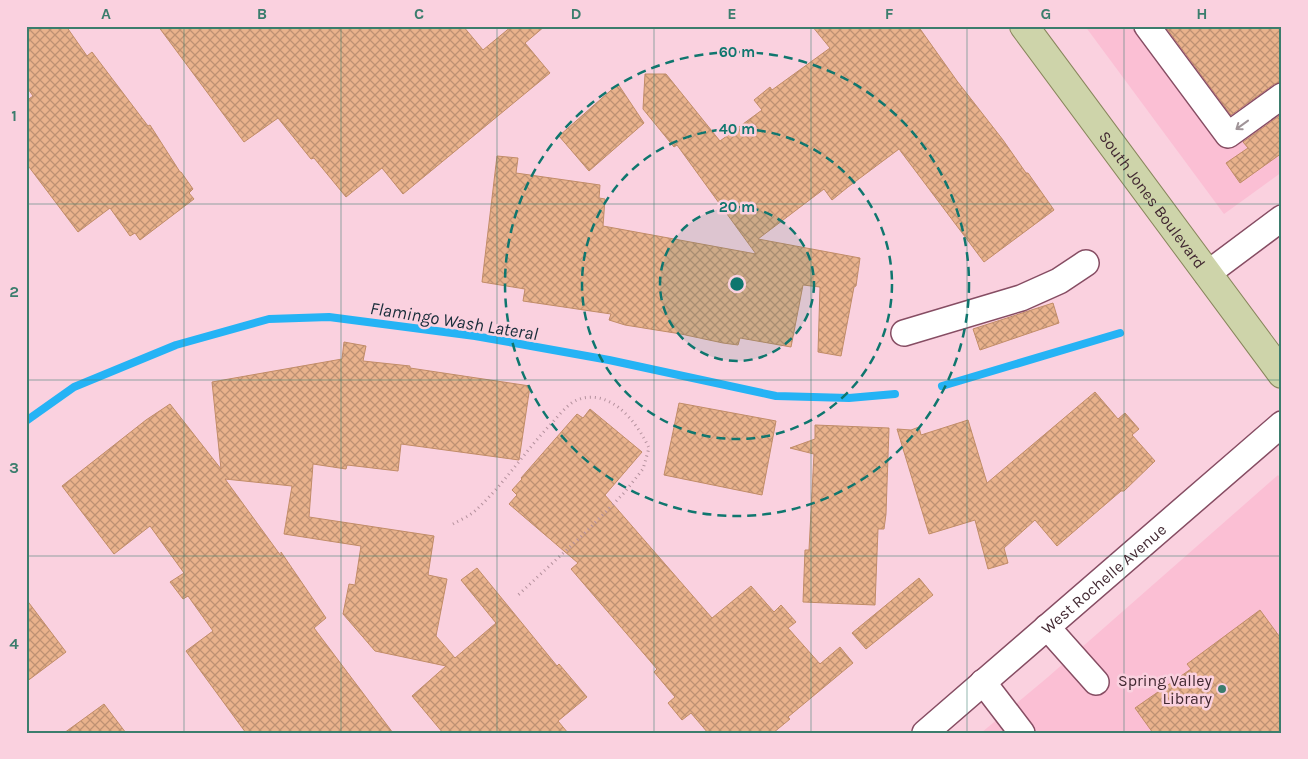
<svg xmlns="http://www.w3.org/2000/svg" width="1308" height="759" viewBox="0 0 1308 759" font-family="Karla,sans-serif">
	<defs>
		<pattern id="building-cross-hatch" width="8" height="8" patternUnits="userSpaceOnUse" patternTransform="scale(1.25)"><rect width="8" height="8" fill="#e9b28c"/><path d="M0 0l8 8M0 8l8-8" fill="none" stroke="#be9173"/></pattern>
	</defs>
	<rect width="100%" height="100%" fill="#fad1df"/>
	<g fill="#fbbfd4">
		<path d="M1085,26H1282V172L1224,214Z"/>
		<path d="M1278,475L1282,480V733H981L1048,677Z"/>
	</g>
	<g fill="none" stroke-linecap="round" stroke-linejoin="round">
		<g stroke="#25b3f5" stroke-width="8">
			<path d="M942,386L1120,333"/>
			<path d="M26,421L74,387L176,345L269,319L329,317L475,336L609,360L776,396L849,398L895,394"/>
		</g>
	</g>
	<g fill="url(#building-cross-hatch)" stroke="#c18c68">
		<path d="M26,26H66L87,56L92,52L148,126L150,125L180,172H181L193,189L189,193L194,199L140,240L135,233L130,236L110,208L78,232L26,163V101L33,96L26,86Z"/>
		<path d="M158,26H463L483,50L512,26H545L525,43L550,73L403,194L382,168L346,197L314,158L311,159L278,118L244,142Z"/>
		<path d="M812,26H918L957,81L1003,140L1026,173H1028L1054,210L984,262L899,149L848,187L832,200L824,189L758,239L860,258L856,286L854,287L841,356L818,352L820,287L803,285L791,347L740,338L738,345L723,343L681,334L625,325L609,320L611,314L523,301L525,289L482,282L497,156L518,158L516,173L600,185L599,198L605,199L603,226L756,254L677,145L674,147L643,109L645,74H666L720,141L762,110L754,100L770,87L772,90L830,48Z"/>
		<path d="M1165,26H1282V82L1274,84L1231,115Z"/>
		<path d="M618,84L644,123L589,171L559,136Z"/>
		<path d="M1282,114V153L1240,183L1226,163L1248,148L1243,142Z"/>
		<path d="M1053,303L1059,323L980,350L973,329Z"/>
		<path d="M344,342L366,346L363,361L410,366V368L530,386L519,460L401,444L398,471L347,465L346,469L313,464L309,517L434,536L428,575L447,579L436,636L455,658L496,623L461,580L477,568L557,666L559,664L587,697L558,721L568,733H443L412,696L446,666L375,651L343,614L349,584L355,585L361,546L284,534L292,486L225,479L281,556V552L326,618L314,628L393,733H246L186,651L213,631L188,596L183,599L170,582L184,573L150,526L114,554L62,486L146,420L170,404L221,469L212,382L342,359Z"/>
		<path d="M1095,392L1118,419L1125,413L1139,429L1132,435L1155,461L1124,491H1121L1057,546L1035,520L1004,548L1008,563L988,569L975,520L929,534L897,429L911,430L919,427L921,435L968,420L987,483Z"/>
		<path d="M679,403L776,421L762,495L664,475Z"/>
		<path d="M590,409L642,452L605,495L712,618L751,586L774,612L781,605L796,622L788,628L820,664L840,647L853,663L788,717L790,719L773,733H708L691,713L682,720L668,703L675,697L654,672L657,669L571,569L578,563L509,504L517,495L512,490L522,479L521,478L577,414L583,418Z"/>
		<path d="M815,425L889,428L886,514L884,529H878L875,605L803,602L805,550H809L814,454L790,448L815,439Z"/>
		<path d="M919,578L933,595L866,649L852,633Z"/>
		<path d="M26,599L66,652L26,682Z"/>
		<path d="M1260,610L1282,640V733H1153L1135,708L1191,669L1187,664Z"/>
		<path d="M104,704L126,733H64Z"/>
	</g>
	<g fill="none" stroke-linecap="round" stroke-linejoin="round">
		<g stroke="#864d63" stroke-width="28">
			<g id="minor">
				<path d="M1147,26L1228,135L1282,96"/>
				<path d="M1207,274L1282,218"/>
				<path d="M904,333L1021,298L1059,281L1086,263"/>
				<path d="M1047,627L1096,682"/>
				<path d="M983,682L1022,733"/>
				<path id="s1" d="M925,733L1282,424"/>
			</g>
		</g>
		<g stroke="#88865c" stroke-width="30">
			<g id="major">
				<path id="s2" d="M1024,26L1282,374"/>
			</g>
		</g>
		<path stroke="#b5929e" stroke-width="3" stroke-dasharray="1 4" stroke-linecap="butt" d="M453,524C460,520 470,516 476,510C503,485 524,453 549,426C557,418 567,404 577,400C610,387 637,422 649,448L643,469L624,493L587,531L516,597"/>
		<use href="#minor" stroke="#fff" stroke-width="25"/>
		<use href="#major" stroke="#ced4aa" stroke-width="28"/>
	</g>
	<defs><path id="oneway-shaft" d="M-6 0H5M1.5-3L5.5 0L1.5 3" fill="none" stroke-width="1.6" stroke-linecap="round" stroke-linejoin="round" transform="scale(1.25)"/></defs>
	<use stroke="#a09498" href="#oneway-shaft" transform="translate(1242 125) rotate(144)"/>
	<path fill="none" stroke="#3b7d6d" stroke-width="1" stroke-opacity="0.55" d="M184,26V733M341,26V733M497,26V733M654,26V733M811,26V733M967,26V733M1124,26V733M26,204H1282M26,380H1282M26,556H1282"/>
	<circle cx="737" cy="284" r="77" fill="#0f766e" fill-opacity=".12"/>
	<g fill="none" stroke="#0f766e" stroke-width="2.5" stroke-dasharray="9 6">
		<circle cx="737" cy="284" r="77"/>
		<circle cx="737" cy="284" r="155"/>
		<circle cx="737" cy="284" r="232"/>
	</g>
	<circle fill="#3b7d6d" stroke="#fad1df" stroke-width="2" cx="1222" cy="689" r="5"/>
	<g text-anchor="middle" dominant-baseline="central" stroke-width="5" stroke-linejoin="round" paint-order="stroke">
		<g font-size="16" fill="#422932" stroke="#fad1df">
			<text stroke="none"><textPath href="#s2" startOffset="216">South Jones Boulevard</textPath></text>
			<text stroke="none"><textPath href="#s1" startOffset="236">West Rochelle Avenue</textPath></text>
		</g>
		<g font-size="16" fill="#422932" stroke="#fad1df" text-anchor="end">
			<text x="1212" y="680">Spring Valley<tspan x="1212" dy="18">Library</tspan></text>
		</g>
		<g font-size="18" font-style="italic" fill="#172c39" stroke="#fad1df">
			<text transform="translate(454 321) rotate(9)">Flamingo Wash Lateral</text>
		</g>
	</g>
	<circle cx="737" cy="284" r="8" fill="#0f766e" stroke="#fad1df" stroke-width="2.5"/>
	<g font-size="15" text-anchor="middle" font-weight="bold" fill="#0f766e" stroke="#fad1df" stroke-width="5" stroke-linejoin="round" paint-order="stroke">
		<text x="737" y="57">60 m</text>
		<text x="737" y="134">40 m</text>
		<text x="737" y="212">20 m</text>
	</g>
	<rect width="1308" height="759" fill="none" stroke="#fad1df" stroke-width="55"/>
	<rect x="28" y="28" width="1252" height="704" fill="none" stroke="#3b7d6d" stroke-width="2"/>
	<g font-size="16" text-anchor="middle" font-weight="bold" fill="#3b7d6d">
		<text x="106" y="19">A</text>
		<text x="262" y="19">B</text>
		<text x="419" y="19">C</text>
		<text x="576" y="19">D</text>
		<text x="732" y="19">E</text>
		<text x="889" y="19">F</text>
		<text x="1046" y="19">G</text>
		<text x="1202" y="19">H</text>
		<text x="14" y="121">1</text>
		<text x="14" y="297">2</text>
		<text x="14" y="473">3</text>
		<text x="14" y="649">4</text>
	</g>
</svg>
